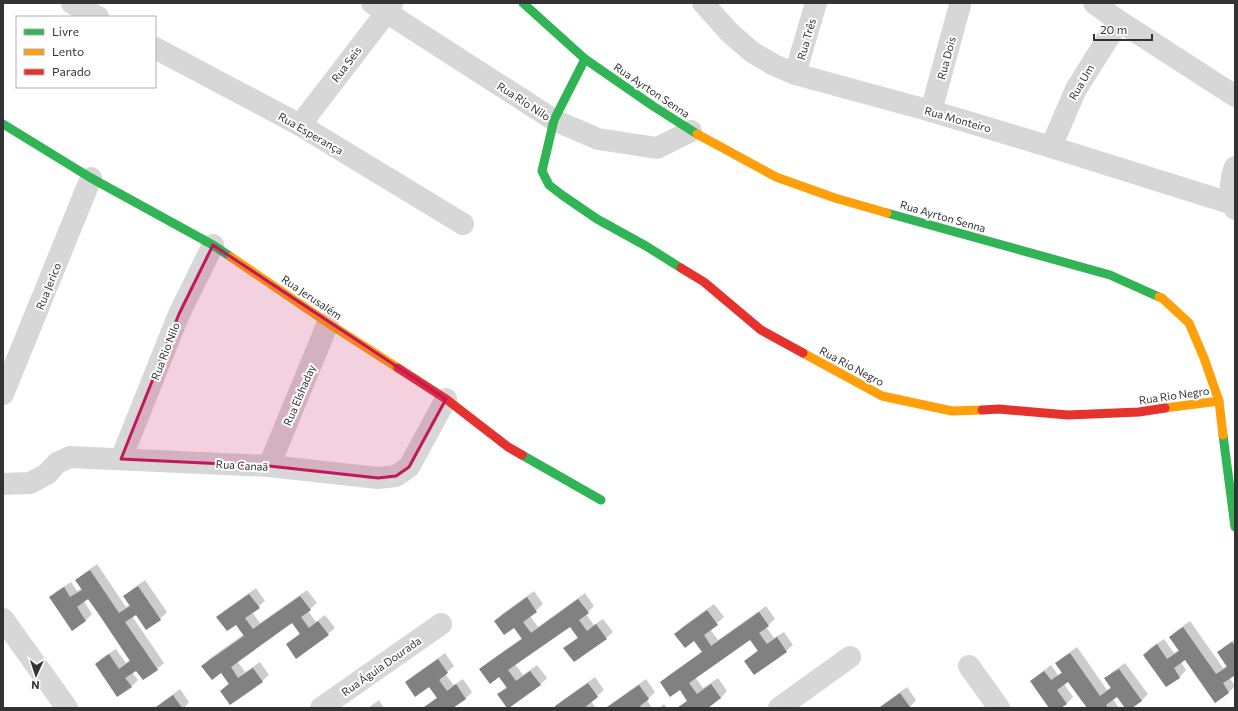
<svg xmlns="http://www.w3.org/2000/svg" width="1238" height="711" viewBox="0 0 1238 711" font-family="Commissioner,sans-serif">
	<rect width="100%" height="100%" fill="#fff"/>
	<g fill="#0003">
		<path d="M97,564L126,607L130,604L125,596L131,590L145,580L167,612L160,619L147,628L137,613L132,616L164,663L157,669H137L132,672L138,680L131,687L96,664L102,658L116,649L126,663L130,660L88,598L84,601L92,614L86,620L72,629L50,597L57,591L71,582L77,591L82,588L76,580L83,574Z"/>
		<path d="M256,588L265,601L252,612L260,623L307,590L317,603L308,611L316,622L325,615L335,628L328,634L287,644L300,633L292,622L237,661L245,672L260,662L269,675L262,681L221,691L229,683L221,672L203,666L209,659L244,634L236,623L218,617L224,611Z"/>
		<path d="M534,591L543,604L530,616L538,627L585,593L594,606L586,614L594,625L603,619L613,632L606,638L565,648L578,637L570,625L515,664L523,675L537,665L547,678L540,685L499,694L507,686L500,675L481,669L487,663L522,638L514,627L495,621L502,614Z"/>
		<path d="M714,604L724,617L710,629L718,640L766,606L775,619L766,627L774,638L784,632L793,645L786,651L745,661L759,649L751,638L695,677L703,688L718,678L727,691L721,698L706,708H680L688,700L680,688L661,682L668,676L703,651L695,640L676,634L682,627Z"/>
		<path d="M1190,621L1223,668L1228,665L1219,652L1225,646L1235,639V676L1234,674L1229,677L1235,686L1229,692L1215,702L1185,659L1181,662L1186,670L1180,677L1166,686L1144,655L1150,648L1164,639L1174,653L1179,650L1170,637L1176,631Z"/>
		<path d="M1077,647L1107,690L1111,687L1105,679L1112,672L1125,663L1148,694L1141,701L1130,708H1126L1117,696L1113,699L1119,708H1088L1068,681L1064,684L1073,697L1067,703L1060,708H1050L1031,681L1038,675L1051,665L1058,675L1062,672L1057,663L1063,657Z"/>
		<path d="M445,653L454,666L445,674L454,685L463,679L472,692L466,698L452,708H422L438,697L430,685L406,683L413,676Z"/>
		<path d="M595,677L604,690L591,701L596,708H557L556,706L563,700Z"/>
		<path d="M646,679L655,692L647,700L652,708H605Z"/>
		<path d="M907,687L916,700L910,707L908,708H878Z"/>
		<path d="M180,689L189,702L184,708H154Z"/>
		<path d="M379,700L384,708H368Z"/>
		<path d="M664,704L667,708H659Z"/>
	</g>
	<g fill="#818181">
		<path d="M90,570L119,613L130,606L123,596L138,586L161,620L146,630L136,615L125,622L158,670L143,680L136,671L125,678L132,687L117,697L95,664L109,654L119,669L130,661L98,613L88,599L77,607L86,621L72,631L49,597L64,587L70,597L82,590L75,580Z"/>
		<path d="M249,594L260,608L245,618L253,629L300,596L311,610L301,617L309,628L318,621L329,635L296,659L286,644L300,634L292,623L278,633L231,667L238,678L253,668L263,682L230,705L220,691L229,684L221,673L212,680L201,666L244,636L236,625L227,631L216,617Z"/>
		<path d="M527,597L537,612L523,622L531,633L578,599L589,613L579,620L587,631L596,624L607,639L574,662L563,648L578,638L570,627L508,670L516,681L530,671L541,685L509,708H507L497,694L507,688L499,677L490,684L479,669L522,639L514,628L504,635L494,621Z"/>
		<path d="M707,610L718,625L704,635L711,646L759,612L769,626L759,633L767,644L777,637L787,652L754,675L744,661L758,651L750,640L689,683L697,694L711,684L721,698L708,708H677L687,701L680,690L670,697L660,682L702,652L694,641L685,648L674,634Z"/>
		<path d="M1183,627L1216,674L1227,667L1217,652L1232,642L1235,646V677L1234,676L1223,683L1229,693L1215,703L1185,660L1174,668L1180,678L1166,687L1143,655L1157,644L1167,659L1179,651L1169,637Z"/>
		<path d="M1070,653L1100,696L1111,688L1104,678L1119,669L1142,701L1132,708H1125L1117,697L1106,705L1108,708H1087L1068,682L1057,690L1067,704L1061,708H1049L1030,681L1044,671L1051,680L1062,673L1055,663Z"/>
		<path d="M438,659L448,673L439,680L447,691L456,684L466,699L453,708H423L437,698L429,687L415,697L405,682Z"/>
		<path d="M588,683L598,697L584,708H556L555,706Z"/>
		<path d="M639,685L649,699L640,706L641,708H606Z"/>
		<path d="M900,693L910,707L879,708Z"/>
		<path d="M173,695L182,708H155Z"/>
	</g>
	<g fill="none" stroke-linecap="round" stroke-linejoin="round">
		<g stroke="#d7d7d7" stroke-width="22">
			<path d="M72,3L98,17"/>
			<path d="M372,3L554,120L598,139L657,148L691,131"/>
			<path d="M703,3L730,33L752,52L774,65L795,74L931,111L1051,147L1233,204"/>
			<path d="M1094,3L1119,21L1235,96"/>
			<path d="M155,48L300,125L463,224"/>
			<path d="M795,74L816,3"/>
			<path d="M931,111L960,5"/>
			<path d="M300,125L386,13L392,3"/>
			<path d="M1051,147L1076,89L1119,21"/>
			<path d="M1235,167C1230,178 1229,198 1235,209"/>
			<path d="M3,394L91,178"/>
			<path d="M121,459L179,314L213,245"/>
			<path d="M269,466L328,323"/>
			<path d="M3,484L30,483L47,474L57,463L70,457L269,466L378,478L396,476L409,467L446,399"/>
			<path d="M3,619L67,708"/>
			<path d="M969,666L999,708"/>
			<path d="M321,708L441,624"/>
			<path d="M779,708L850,657"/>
		</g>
		<g stroke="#30b455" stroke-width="9">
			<path d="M523,3L585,59L653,106L697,134"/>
			<path d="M585,59L554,120L542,171L549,185L562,195L597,219L646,246L681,268"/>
			<path d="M3,124L91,178L213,245L231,257"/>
			<path d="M887,213L1110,275L1159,297"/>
			<path d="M1223,435L1235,527"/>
			<path d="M522,455L601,500"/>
		</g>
		<g stroke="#ff9f0a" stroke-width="9">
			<path d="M697,134L776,177L835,198L887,213"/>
			<path d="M231,257L328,323L398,368"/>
			<path d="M1159,297L1162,298L1189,323L1204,358L1219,401L1223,435"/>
			<path d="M803,353L882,396L952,411L982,410"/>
			<path d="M1165,408L1219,401"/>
		</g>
		<g stroke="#e5322d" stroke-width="9">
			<path d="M681,268L704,282L761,330L803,353"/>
			<path d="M398,368L446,399L508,447L522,455"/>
			<path d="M982,410L999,409L1068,415L1139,412L1165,408"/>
		</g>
	</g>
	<path fill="#c2185b" fill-opacity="0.2" stroke="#c2185b" stroke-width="3" stroke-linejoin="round" d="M213,245L446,399L409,467L396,476L378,478L269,466L121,459L179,314Z"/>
	<g text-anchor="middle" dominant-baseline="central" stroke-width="4" stroke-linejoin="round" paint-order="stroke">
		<g font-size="11" fill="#333" stroke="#fff">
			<text transform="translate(806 39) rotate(-74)">Rua Três</text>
			<text transform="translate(946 58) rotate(-75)">Rua Dois</text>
			<text transform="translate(346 64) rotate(-53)">Rua Seis</text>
			<text transform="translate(1081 82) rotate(-60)">Rua Um</text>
			<text transform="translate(652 90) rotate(34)">Rua Ayrton Senna</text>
			<text transform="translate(524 101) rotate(33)">Rua Rio Nilo</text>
			<text transform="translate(958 119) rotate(16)">Rua Monteiro</text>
			<text transform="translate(311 133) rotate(30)">Rua Esperança</text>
			<text transform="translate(943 216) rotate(16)">Rua Ayrton Senna</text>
			<text transform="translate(48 286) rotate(-68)">Rua Jerico</text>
			<text transform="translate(312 297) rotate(34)">Rua Jerusalém</text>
			<text transform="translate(165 351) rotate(-69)">Rua Rio Nilo</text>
			<text transform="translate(852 366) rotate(28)">Rua Rio Negro</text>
			<text transform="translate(299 395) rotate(-67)">Rua Elshaday</text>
			<text transform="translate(1174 395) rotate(-8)">Rua Rio Negro</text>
			<text transform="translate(242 465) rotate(3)">Rua Canaã</text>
			<text transform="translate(381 666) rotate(-35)">Rua Águia Dourada</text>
		</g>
	</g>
	<rect width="1238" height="711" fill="none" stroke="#333333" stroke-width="8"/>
	<rect x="16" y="16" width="140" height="72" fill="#ffffff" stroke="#adadad"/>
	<rect x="24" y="29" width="20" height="6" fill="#30b455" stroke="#adadad"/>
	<text x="52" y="36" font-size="12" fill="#333333">Livre</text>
	<rect x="24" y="49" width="20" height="6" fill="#ff9f0a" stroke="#adadad"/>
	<text x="52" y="56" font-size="12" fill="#333333">Lento</text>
	<rect x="24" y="69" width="20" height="6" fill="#e5322d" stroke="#adadad"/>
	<text x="52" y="76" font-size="12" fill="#333333">Parado</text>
	<g transform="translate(36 675) rotate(183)" stroke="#ffffff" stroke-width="3" paint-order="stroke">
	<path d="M0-3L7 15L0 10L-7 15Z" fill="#333333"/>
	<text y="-6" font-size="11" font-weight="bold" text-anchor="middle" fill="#333333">N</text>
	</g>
	<path d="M1094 34v6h58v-6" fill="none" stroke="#333333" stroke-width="2"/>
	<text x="1100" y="34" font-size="12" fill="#333333" stroke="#ffffff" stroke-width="3" paint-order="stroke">20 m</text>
</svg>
